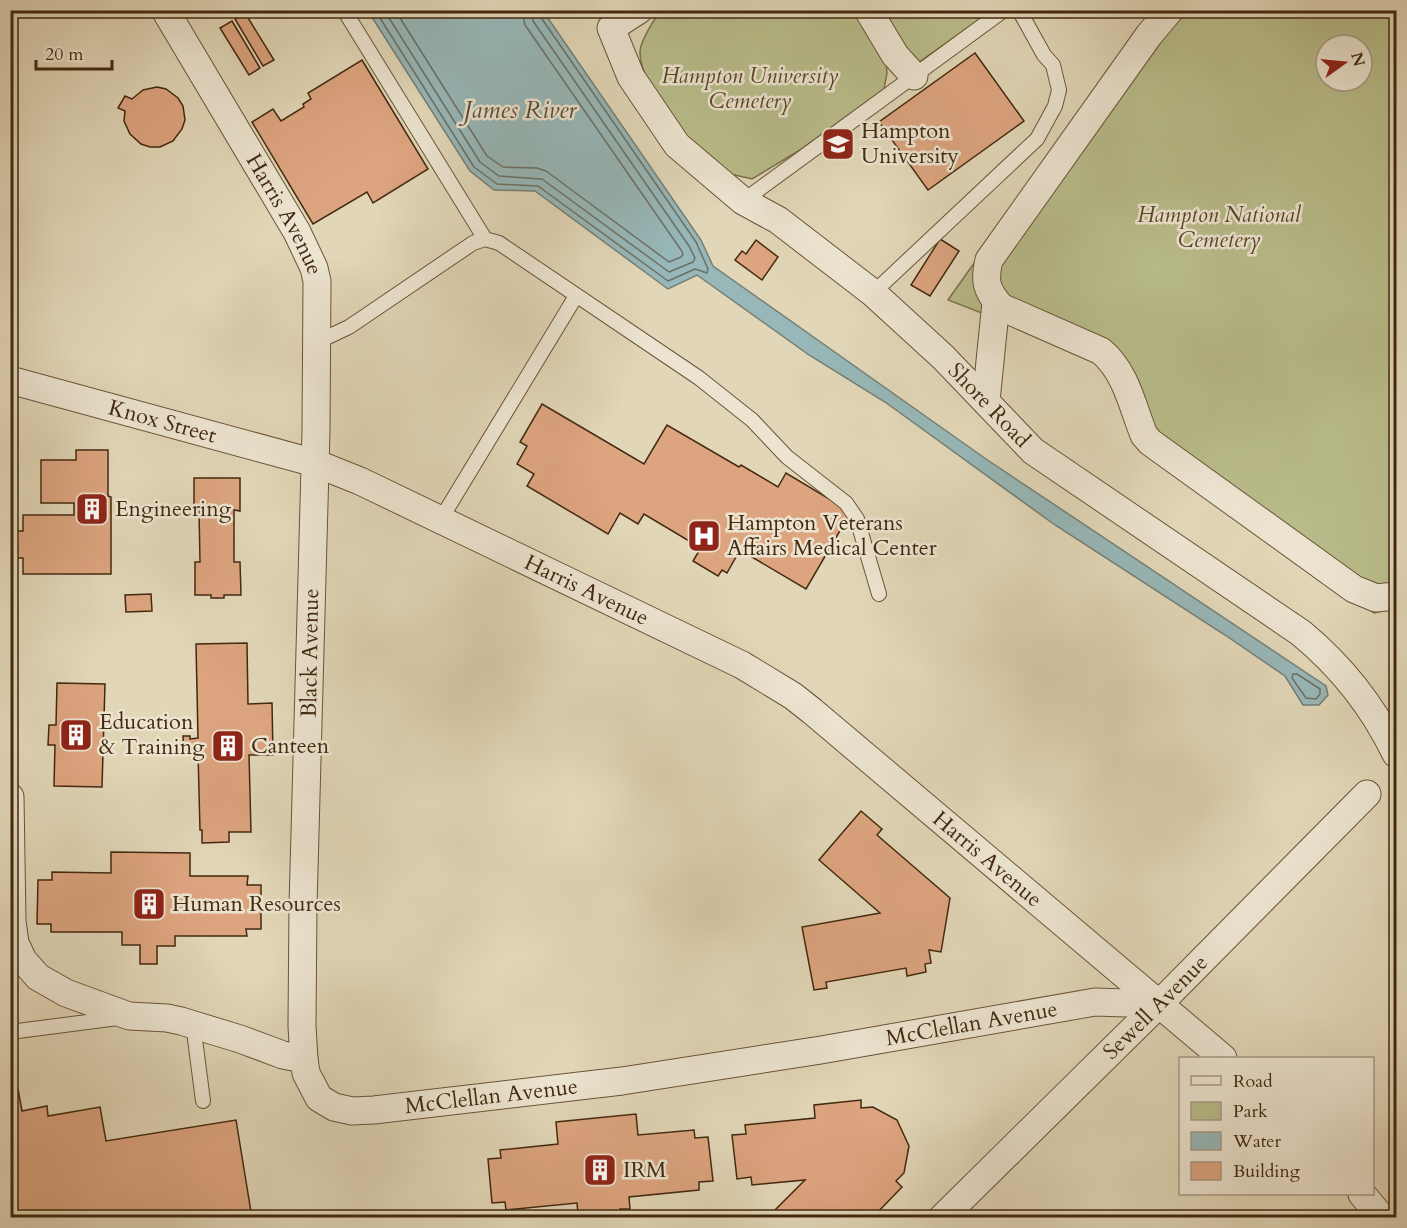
<svg xmlns="http://www.w3.org/2000/svg" width="1407" height="1228" viewBox="0 0 1407 1228" font-family="Cardo,serif">
	<rect width="100%" height="100%" fill="#e1d6b7"/>
	<filter id="stains"><feTurbulence type="fractalNoise" baseFrequency=".00333" numOctaves="4"/><feColorMatrix values="0 0 0 0 .2 0 0 0 0 .09 0 0 0 0 .02 0 0 0 .5 -.17"/></filter>
	<radialGradient id="worn" r=".72"><stop offset=".6" stop-color="#630" stop-opacity="0"/><stop offset="1" stop-color="#630" stop-opacity=".3"/></radialGradient>
	<g fill="#b8bc8a" stroke="#7d724c" stroke-width="1.5" fill-rule="evenodd">
		<path d="M660,11H856L886,60L887,73L884,89L800,150L752,179C745,177 736,176 729,173C699,160 639,86 640,52C640,42 654,20 660,11Z"/>
		<path d="M876,11H991L915,65Z"/>
		<path d="M1160,11H1396V608L1374,613L1138,443L1120,389L1096,357L948,300L1115,64ZM1326,45H1362V81H1326Z"/>
	</g>
	<path fill="#97b7b8" stroke="#757e74" stroke-width="1.5" d="M368,11H543L701,240L713,266L986,459L1326,686L1328,695L1319,705H1303L1285,676L1225,635L1055,525L885,402L809,355L697,275L668,289L535,191L494,190L470,171Z"/>
	<g fill="none" stroke-linecap="round" stroke-linejoin="round">
		<g stroke="#6c7064" stroke-width="1.5">
			<path d="M375,10L474,167L497,184L538,186L668,281L695,269L707,273L708,269L696,242L540,16L538,10"/>
			<path d="M384,10L480,162L499,176L542,179L669,272L693,262L695,258L689,246L533,21L531,10"/>
			<path d="M395,10L487,156L503,167L537,168L546,171L669,262L681,257L683,254L681,250L525,25L522,10"/>
			<path d="M1293,674H1297L1320,689V694L1316,699L1306,698L1292,678Z"/>
		</g>
	</g>
	<g fill="#dca47f" stroke="#42290f" stroke-width="1.5">
		<path d="M10,10H92V17L10,15Z"/>
		<path d="M245,13L274,60L263,66L235,19Z"/>
		<path d="M232,21L260,68L249,75L220,28Z"/>
		<path d="M975,53L1024,121L928,190L879,122Z"/>
		<path d="M362,60L428,169L373,203L367,192L313,224L252,122L273,109L281,121L304,107L303,104L311,99L308,93Z"/>
		<path d="M157,87L166,89L178,98L183,106L185,120L182,129L173,141L160,147H150L141,144L130,134L124,121L125,111L118,108L125,96L132,99L143,90Z"/>
		<path d="M940,239L959,251L930,296L911,285Z"/>
		<path d="M756,240L778,257L762,280L735,260L742,251L746,254Z"/>
		<path d="M542,404L644,464L667,425L739,467L741,465L778,487L786,473L851,512L806,589L740,550L727,573L722,570L718,576L693,561L699,551L694,548L696,545L644,514L638,524L620,513L608,534L527,486L534,474L517,464L527,446L520,442Z"/>
		<path d="M76,450H108V496L111,497V574H23V558H10V531H23V515H74V503H41V460H76Z"/>
		<path d="M194,478H240V511L234,510V562H240L241,595H224V598H211V595H195V562H200L199,510H194Z"/>
		<path d="M151,594L152,611L126,612L125,595Z"/>
		<path d="M247,643L248,704L272,703L273,755H249L251,832H229V842L202,843V830H200L198,753L184,754L183,736H190V739L198,738L196,644Z"/>
		<path d="M57,683L105,684L102,787L54,786L55,745H48L49,725H56Z"/>
		<path d="M861,811L882,829L877,835L950,898L941,952L929,950L931,963L925,964L926,972L907,976L906,968L826,982L827,988L814,990L802,927L880,913L819,860Z"/>
		<path d="M111,852L190,853V876H248L247,885H261V929H246L247,936H175V946H157V964H140V945H122V932H51V924H37L38,880H52V872L111,873Z"/>
		<path d="M18,1089L22,1111L47,1106L48,1116L100,1107L106,1141L236,1120L252,1218H10V1090Z"/>
		<path d="M861,1100V1108L873,1107L897,1120L909,1146L904,1173L896,1181L902,1187L872,1218H866L859,1210L852,1218H767L805,1180L752,1185L751,1177L737,1179L732,1135L746,1134L745,1125L815,1118L814,1105Z"/>
		<path d="M636,1114L638,1135L694,1130L695,1138L708,1137L713,1181L699,1182V1190L629,1197L630,1209H620L621,1218H589V1213L578,1214L577,1203L506,1210L505,1202L492,1203L488,1159L501,1158L500,1150L558,1144L556,1122Z"/>
	</g>
	<g fill="none" stroke-linecap="round" stroke-linejoin="round">
		<g stroke="#6a5439" stroke-width="16">
			<g id="service">
				<path d="M344,10L485,239L499,243L699,378L752,420L787,457L846,503L857,519L879,594"/>
				<path d="M743,201L1004,10"/>
				<path d="M873,293L1037,139L1055,106L1059,90L1053,65L1044,55L1019,10"/>
				<path d="M317,342L349,327L473,243L485,239"/>
				<path d="M441,519L576,296"/>
				<path d="M193,1024L203,1101"/>
				<path d="M10,1032L118,1018"/>
			</g>
		</g>
		<g stroke="#6a5439" stroke-width="29">
			<g id="minor">
				<path id="s1" d="M165,10L297,232L314,268L317,281L316,431L303,906L302,1026L304,1059L306,1073L319,1098L334,1107L352,1111L374,1110L622,1081L821,1050L1095,1002L1159,1004"/>
				<path id="s2" d="M639,10L611,28L631,77L677,145L743,201L778,220L873,293L943,357L1033,451L1301,633C1342,667 1373,706 1396,754"/>
				<path d="M868,10L895,55L914,76"/>
				<path d="M1170,10L1149,35L989,260C984,281 986,290 1001,307L1101,351C1126,372 1132,405 1144,435L1150,442L1354,589L1376,598L1396,596"/>
				<path id="s3" d="M10,380L315,463L360,481L742,665L793,696L812,711L1223,1058"/>
				<path d="M986,401L996,302"/>
				<path d="M10,797L12,921L15,943L23,960L38,977L66,993L129,1016L167,1018L181,1021L240,1039L283,1055L304,1059"/>
				<path d="M1362,1194L1382,1218"/>
				<path id="s4" d="M942,1218L1159,1004L1367,794"/>
			</g>
		</g>
		<use href="#service" stroke="#ece4d0" stroke-width="14"/>
		<use href="#minor" stroke="#ece4d0" stroke-width="27"/>
	</g>
	<defs>
		<g id="university-square" transform="scale(1.725)"><rect x="-9" y="-9" width="18" height="18" rx="4" fill="#8f2418" stroke="#ece4d0"/><path d="M0-5L7-2L0 1L-7-2ZM-4 1L0 2.5L4 1V4Q0 6-4 4Z" fill="#fff"/></g>
		<g id="building-square" transform="scale(1.725)"><rect x="-9" y="-9" width="18" height="18" rx="4" fill="#8f2418" stroke="#ece4d0"/><path d="M-4-6H4V6H1V3H-1V6H-4ZM-2.5-4.3h1.7v1.8h-1.7ZM.8-4.3h1.7v1.8H.8ZM-2.5-1h1.7V.8h-1.7ZM.8-1h1.7V.8H.8Z" fill="#fff"/></g>
		<g id="hospital-square" transform="scale(1.725)"><rect x="-9" y="-9" width="18" height="18" rx="4" fill="#8f2418" stroke="#ece4d0"/><path d="M-5-5h3v3.5h4V-5h3V5h-3V1.5h-4V5h-3Z" fill="#fff"/></g>
	</defs>
	<g fill-rule="evenodd">
		<use href="#university-square" x="838" y="144"/>
		<use href="#building-square" x="92" y="509"/>
		<use href="#hospital-square" x="704" y="536"/>
		<use href="#building-square" x="76" y="735"/>
		<use href="#building-square" x="228" y="746"/>
		<use href="#building-square" x="149" y="904"/>
		<use href="#building-square" x="600" y="1170"/>
	</g>
	<g text-anchor="middle" dominant-baseline="central" stroke-width="5" stroke-linejoin="round" paint-order="stroke">
		<g font-size="22" font-style="italic" fill="#5a4628" stroke="#ece4d0">
			<text x="750" y="76">Hampton University<tspan x="750" dy="25">Cemetery</tspan></text>
			<text x="1219" y="215">Hampton National<tspan x="1219" dy="25">Cemetery</tspan></text>
		</g>
		<g font-size="22" fill="#42290f" stroke="#ece4d0" text-anchor="start">
			<text x="861" y="131">Hampton<tspan x="861" dy="25">University</tspan></text>
			<text x="115" y="509">Engineering</text>
			<text x="727" y="523">Hampton Veterans<tspan x="727" dy="25">Affairs Medical Center</tspan></text>
			<text x="99" y="722">Education<tspan x="99" dy="25">&amp; Training</tspan></text>
			<text x="251" y="746">Canteen</text>
			<text x="172" y="904">Human Resources</text>
			<text x="623" y="1170">IRM</text>
		</g>
		<g font-size="22" fill="#42290f" stroke="#ece4d0">
			<text stroke="none"><textPath href="#s1" startOffset="237">Harris Avenue</textPath></text>
			<text stroke="none"><textPath href="#s2" startOffset="576">Shore Road</textPath></text>
			<text stroke="none"><textPath href="#s3" startOffset="158">Knox Street</textPath></text>
			<text stroke="none"><textPath href="#s3" startOffset="616">Harris Avenue</textPath></text>
			<text transform="translate(310 653) rotate(-89)">Black Avenue</text>
			<text stroke="none"><textPath href="#s3" startOffset="1102">Harris Avenue</textPath></text>
			<text stroke="none"><textPath href="#s4" startOffset="300">Sewell Avenue</textPath></text>
			<text stroke="none"><textPath href="#s1" startOffset="1794">McClellan Avenue</textPath></text>
			<text stroke="none"><textPath href="#s1" startOffset="1308">McClellan Avenue</textPath></text>
		</g>
		<g font-size="24" font-style="italic" fill="#574c39" stroke="#ece4d0">
			<text x="520" y="110">James River</text>
		</g>
	</g>
	<rect width="1407" height="1228" fill="none" stroke="#e1d6b7" stroke-width="36"/>
	<rect x="12" y="12" width="1383" height="1204" fill="none" stroke="#42290f" stroke-width="3"/>
	<rect x="18" y="18" width="1371" height="1192" fill="none" stroke="#42290f" stroke-width="1.5"/>
	<rect x="1179" y="1057" width="195" height="138" fill="#ece4d0" stroke="#a89983" stroke-width="1.5"/>
	<rect x="1191" y="1076" width="30" height="9" fill="#ece4d0" stroke="#a89983" stroke-width="1.5"/>
	<text x="1233" y="1087" font-size="18" fill="#42290f">Road</text>
	<rect x="1191" y="1102" width="30" height="18" fill="#b8bc8a" stroke="#a89983" stroke-width="1.5"/>
	<text x="1233" y="1117" font-size="18" fill="#42290f">Park</text>
	<rect x="1191" y="1132" width="30" height="18" fill="#97b7b8" stroke="#a89983" stroke-width="1.5"/>
	<text x="1233" y="1147" font-size="18" fill="#42290f">Water</text>
	<rect x="1191" y="1162" width="30" height="18" fill="#dca47f" stroke="#a89983" stroke-width="1.5"/>
	<text x="1233" y="1177" font-size="18" fill="#42290f">Building</text>
	<g transform="translate(1344 63) rotate(75)"><circle r="28" fill="#ece4d0" stroke="#a89983" stroke-width="1.5"/>
	<path d="M0-4.5L10 22L0 15L-10 22Z" fill="#8f2418"/>
	<text y="-9" font-size="16" font-weight="bold" text-anchor="middle" fill="#42290f">N</text>
	</g>
	<path d="M36 60v9h76v-9" fill="none" stroke="#42290f" stroke-width="3"/>
	<text x="45" y="60" font-size="18" fill="#42290f" stroke="#ece4d0" stroke-width="4.5" paint-order="stroke">20 m</text>
	<rect width="100%" height="100%" filter="url(#stains)"/>
	<rect width="100%" height="100%" fill="url(#worn)"/>
</svg>
